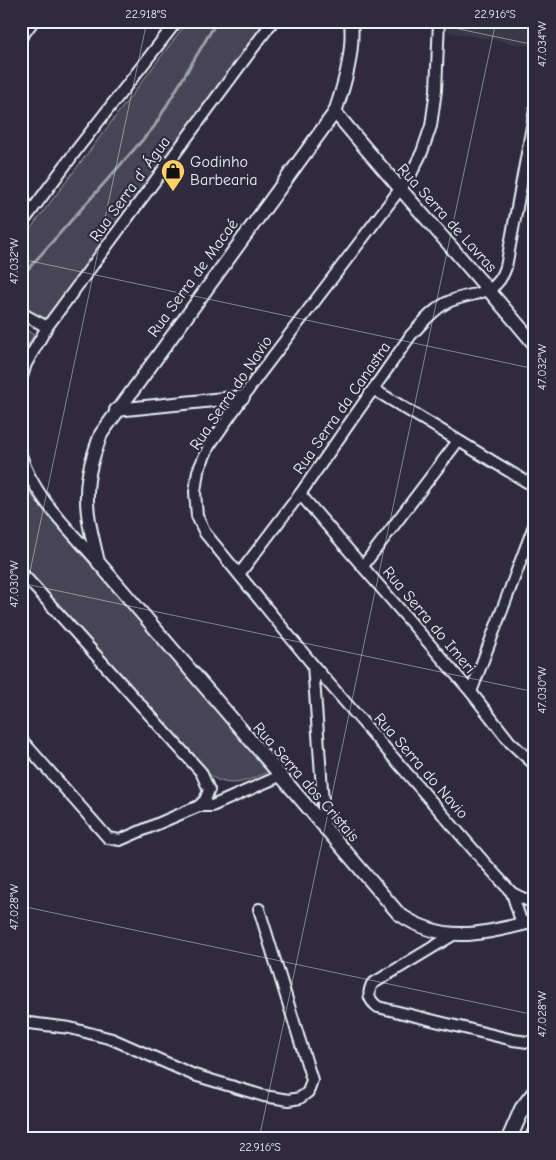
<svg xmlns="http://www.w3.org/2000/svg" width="556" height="1160" viewBox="0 0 556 1160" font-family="'Comic Neue',sans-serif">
	<rect width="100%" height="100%" fill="#2f2a3d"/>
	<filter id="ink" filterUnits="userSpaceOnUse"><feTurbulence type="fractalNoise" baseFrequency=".02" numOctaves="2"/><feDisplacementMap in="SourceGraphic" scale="10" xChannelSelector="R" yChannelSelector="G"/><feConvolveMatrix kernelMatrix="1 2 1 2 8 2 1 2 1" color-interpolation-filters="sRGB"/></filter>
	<g filter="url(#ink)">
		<path fill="#3b3749" d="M450,21H535V47L448,32Z"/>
		<g fill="#464455" stroke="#979aa6">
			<path d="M188,21H266L48,318L41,320L21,309V241Z"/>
			<path d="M21,327L34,335L21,357Z"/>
			<path d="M21,477L32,496L268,772C249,780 231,790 211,776L21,563Z"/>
		</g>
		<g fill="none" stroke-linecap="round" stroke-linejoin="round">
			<path stroke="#9c9fab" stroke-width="3" d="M21,277L154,127L217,21"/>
			<g stroke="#e8f1f8" stroke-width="14">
				<g id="minor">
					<path d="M439,21L436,90L431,126L422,152L410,176L258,376L209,446L198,471L195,492L197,516L205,533L313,665L485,863L512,893L535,904"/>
					<path d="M21,225L78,148L177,21"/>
					<path d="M21,313L47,327"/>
					<path d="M21,380L26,364L47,327L273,21"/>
					<path d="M373,389L535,487"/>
					<path d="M21,455C33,496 69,529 97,561"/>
					<path d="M300,494L471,692L510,742L535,765"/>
					<path d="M363,566L458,441"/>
					<path d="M21,572L201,772L209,790L205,800L199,806"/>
					<path d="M240,573L300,494L411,335C422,324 431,311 446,303C471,290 495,300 506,267L535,110"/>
					<path d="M313,665L325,830"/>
					<path d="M471,692L535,523"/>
					<path d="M21,739L108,838L120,840L199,806H212L280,776"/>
					<path d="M512,893L522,924"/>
					<path d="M453,935L372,984C367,995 369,1000 378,1007L513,1040L535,1043"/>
					<path d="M21,1022L70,1028L112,1039L194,1075L264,1096L289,1100L300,1098L308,1092L312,1080L259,909"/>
				</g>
			</g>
			<g stroke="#e8f1f8" stroke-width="16">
				<g id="tertiary">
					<path d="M351,21C354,52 345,83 335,112L101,434C94,453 87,473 87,494C86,516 93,540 98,562L399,914C446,946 484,933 535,921"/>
					<path d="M21,36L32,21"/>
					<path d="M335,112C400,191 470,266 535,345"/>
					<path d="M116,410L243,397"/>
				</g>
			</g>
			<g stroke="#e8f1f8" stroke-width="18">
				<g id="secondary">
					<path d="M509,1139L522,1109L535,1092"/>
					<path d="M532,1139L535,1133"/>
				</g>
			</g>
			<use href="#minor" stroke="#2f2a3d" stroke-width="10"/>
			<use href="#tertiary" stroke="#2f2a3d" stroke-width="12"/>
			<use href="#secondary" stroke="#2f2a3d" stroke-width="14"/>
		</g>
	</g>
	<path fill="none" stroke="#e8f1f8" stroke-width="1" stroke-opacity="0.45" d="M421,21L535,45M21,259L535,369M21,583L535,692M21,614L147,21M21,906L535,1015M259,1139L496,21"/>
	<defs>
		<g id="shop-pin" transform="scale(1.25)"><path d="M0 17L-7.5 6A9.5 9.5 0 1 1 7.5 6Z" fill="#ffd166" stroke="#2f2a3d"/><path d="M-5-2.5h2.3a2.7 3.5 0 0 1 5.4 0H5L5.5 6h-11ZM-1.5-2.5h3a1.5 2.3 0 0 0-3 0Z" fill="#111"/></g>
	</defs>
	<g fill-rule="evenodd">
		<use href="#shop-pin" x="173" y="171"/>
	</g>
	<g text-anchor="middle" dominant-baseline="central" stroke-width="4.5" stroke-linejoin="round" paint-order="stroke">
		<g font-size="16" fill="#e8f1f8" stroke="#2f2a3d" text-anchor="start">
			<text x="190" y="162">Godinho<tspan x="190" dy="18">Barbearia</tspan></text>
		</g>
		<g font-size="16" fill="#e8f1f8" stroke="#2f2a3d">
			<text transform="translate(130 189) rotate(-54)">Rua Serra d' Água</text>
			<text transform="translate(447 218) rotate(48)">Rua Serra de Lavras</text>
			<text transform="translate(193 278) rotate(-54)">Rua Serra de Macaé</text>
			<text transform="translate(231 393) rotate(-56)">Rua Serra do Navio</text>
			<text transform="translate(342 408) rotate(-55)">Rua Serra da Canastra</text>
			<text transform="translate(429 620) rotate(50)">Rua Serra do Imeri</text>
			<text transform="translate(421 766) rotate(49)">Rua Serra do Navio</text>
			<text transform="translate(306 782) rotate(49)">Rua Serra dos Cristais</text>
		</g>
	</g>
	<rect width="556" height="1160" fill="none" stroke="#2f2a3d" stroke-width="55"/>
	<rect x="28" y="28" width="500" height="1104" fill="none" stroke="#e8f1f8" stroke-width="2"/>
	<g font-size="12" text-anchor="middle" fill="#e8f1f8">
		<text x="146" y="18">22.918°S</text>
		<text x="495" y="18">22.916°S</text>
		<text transform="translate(542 44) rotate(-90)" y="4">47.034°W</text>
		<text transform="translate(14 261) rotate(-90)" y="4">47.032°W</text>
		<text transform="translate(542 367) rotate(-90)" y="4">47.032°W</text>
		<text transform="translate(14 584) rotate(-90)" y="4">47.030°W</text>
		<text transform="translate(542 690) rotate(-90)" y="4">47.030°W</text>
		<text transform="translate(14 907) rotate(-90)" y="4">47.028°W</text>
		<text transform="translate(542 1014) rotate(-90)" y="4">47.028°W</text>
		<text x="260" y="1151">22.916°S</text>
	</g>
</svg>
